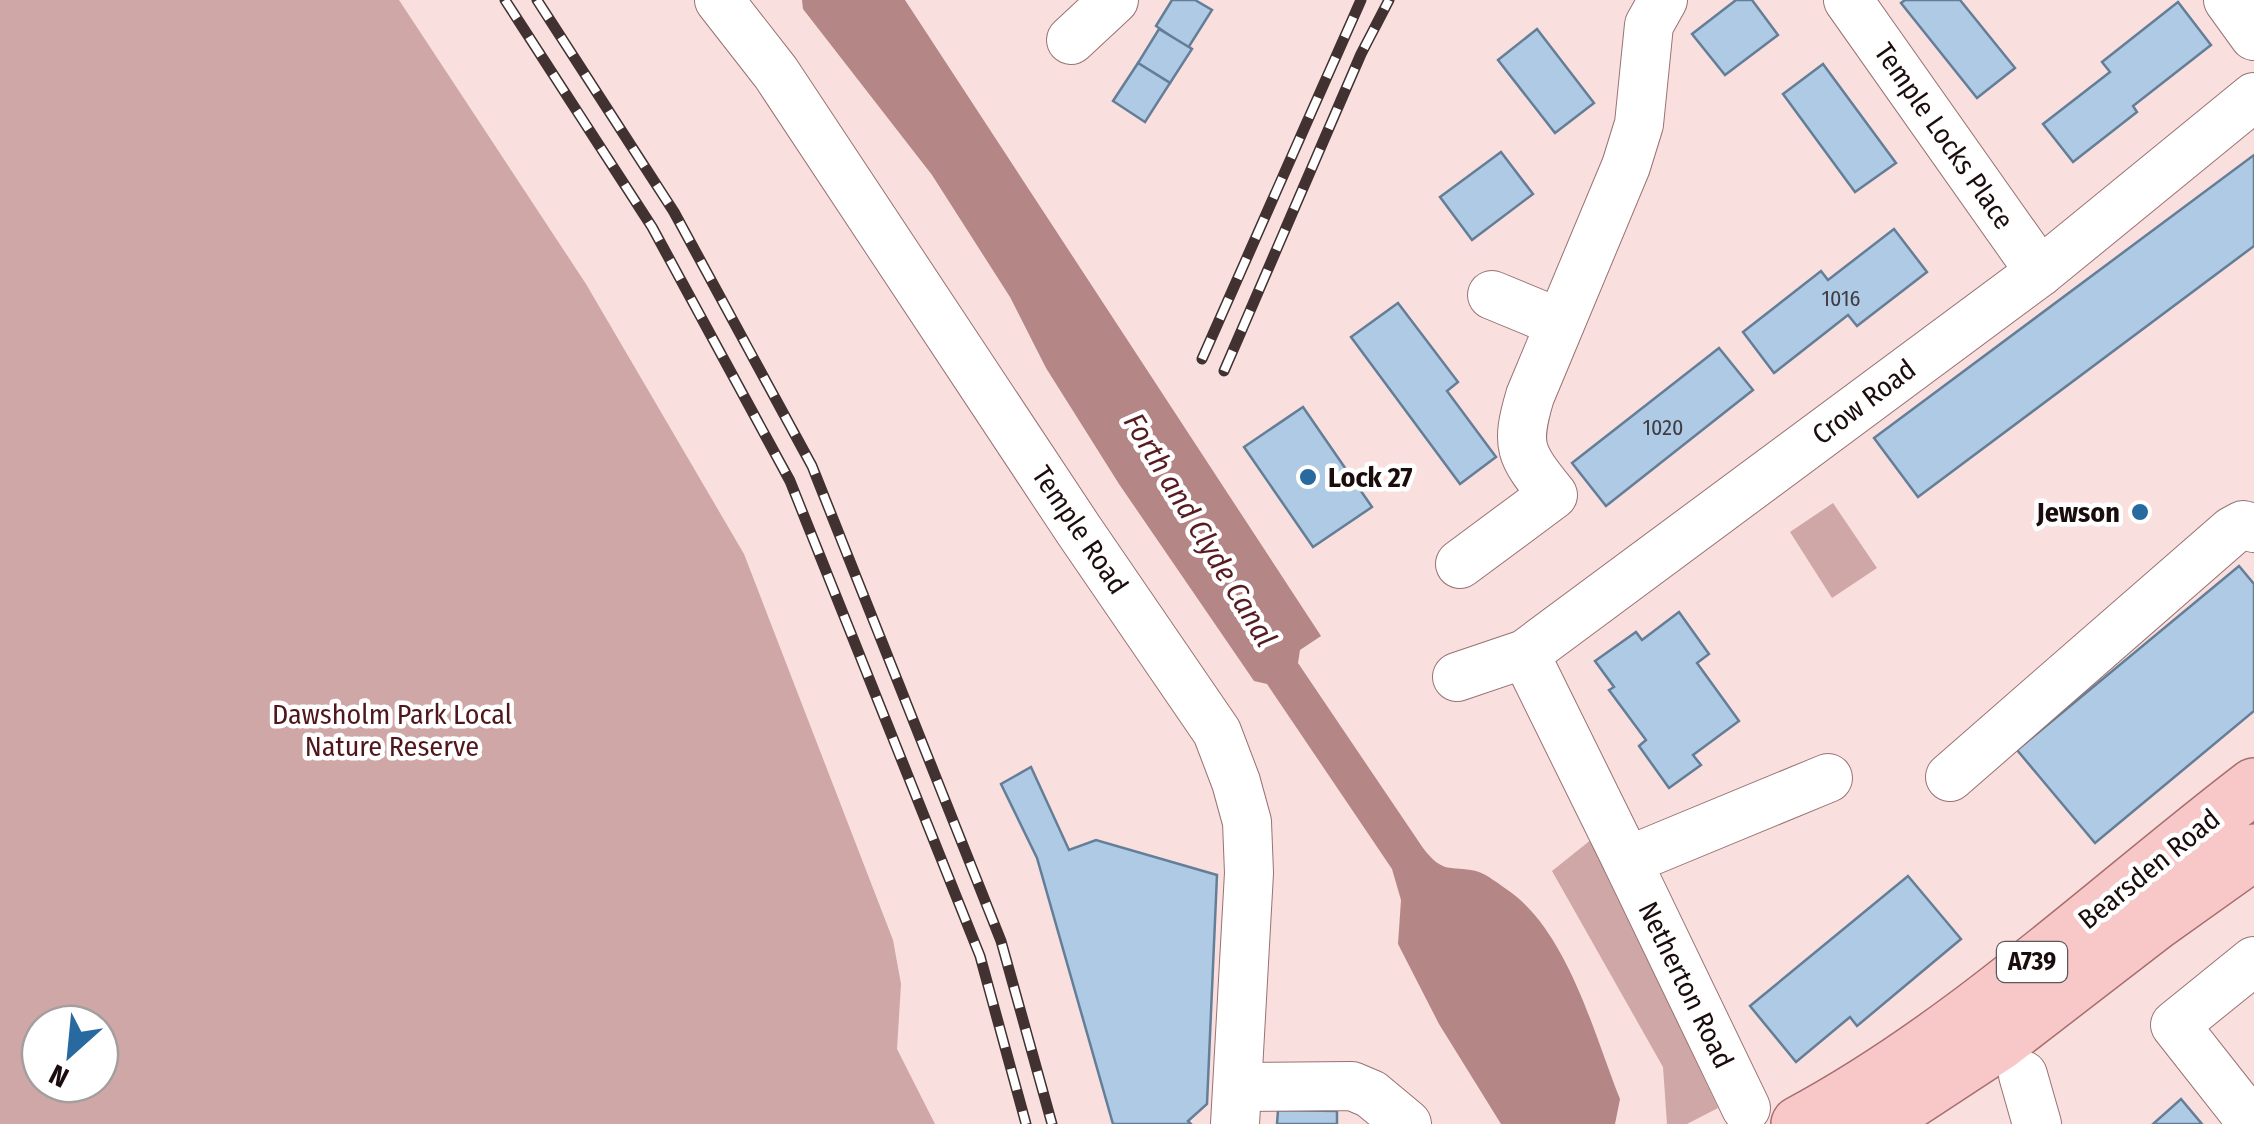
<svg xmlns="http://www.w3.org/2000/svg" width="2254" height="1124" viewBox="0 0 2254 1124" font-family="'Fira Sans Condensed',sans-serif">
	<rect width="100%" height="100%" fill="#fadfdf"/>
	<g fill="#d0a7a7" fill-rule="evenodd">
		<path d="M0,0H399L586,284L744,554L893,940L901,984L897,1049L935,1124H0ZM40,1024H100V1084H40Z"/>
		<path d="M1833,503L1877,568L1832,598L1790,532Z"/>
		<path d="M1592,839L1718,1108L1687,1124H1667L1663,1067L1552,871Z"/>
	</g>
	<path fill="#b48686" d="M802,0H905L1321,636L1300,650L1298,663L1423,848C1444,875 1449,865 1476,871C1487,874 1500,885 1509,891C1568,933 1594,1034 1620,1099L1615,1124H1501L1439,1024L1398,944L1401,900L1392,869L1267,684L1254,681L1119,484L1046,368L1010,297L932,175L803,9Z"/>
	<g fill="#aecae5" stroke="#647e97" stroke-width="2.5">
		<path d="M1172,0H1195L1212,10L1188,48L1156,26Z"/>
		<path d="M1736,0H1752L1778,35L1725,75L1692,34Z"/>
		<path d="M1905,0H1960L2015,68L1977,98L1901,3Z"/>
		<path d="M2178,2L2211,45L2133,106L2137,112L2073,162L2043,124L2110,72L2102,62Z"/>
		<path d="M1159,29L1192,49L1170,83L1138,63Z"/>
		<path d="M1537,29L1594,103L1555,133L1498,60Z"/>
		<path d="M1138,63L1170,83L1145,122L1113,101Z"/>
		<path d="M1823,64L1896,163L1855,192L1783,94Z"/>
		<path d="M1501,152L1533,194L1472,240L1440,197Z"/>
		<path d="M2254,155V246L1918,497L1874,438Z"/>
		<path d="M1894,229L1927,272L1857,326L1848,315L1774,373L1743,332L1821,271L1828,280Z"/>
		<path d="M1398,303L1458,382L1447,391L1496,457L1460,484L1351,337Z"/>
		<path d="M1719,348L1753,390L1606,506L1572,463Z"/>
		<path d="M1303,407L1372,507L1313,547L1244,447Z"/>
		<path d="M2239,566L2254,584V711L2095,843L2017,750Z"/>
		<path d="M1679,612L1709,654L1697,663L1739,721L1693,755L1701,765L1669,788L1639,746L1646,740L1609,690L1614,687L1595,661L1636,632L1642,640Z"/>
		<path d="M1031,767L1069,850L1096,840L1217,875L1207,1104L1188,1121L1191,1124H1113L1037,858L1001,784Z"/>
		<path d="M1908,876L1961,939L1857,1026L1850,1017L1796,1062L1750,1006Z"/>
		<path d="M2181,1099L2202,1124H2153Z"/>
		<path d="M1278,1110L1337,1111V1124H1277Z"/>
	</g>
	<g fill="none" stroke-linecap="round" stroke-linejoin="round">
		<g stroke="#997272" stroke-width="50">
			<g id="minor">
				<path d="M719,0L776,73L1078,529L1217,732L1236,782L1247,822L1249,873L1235,1124"/>
				<path d="M1848,0L2040,272"/>
				<path d="M2228,0L2254,36"/>
				<path d="M1071,40L1114,0"/>
				<path d="M1492,295L1560,323"/>
				<path d="M1460,564L1553,495C1520,454 1515,447 1530,396L1626,166L1639,124L1649,25L1663,0"/>
				<path d="M1525,654L1627,861L1828,778"/>
				<path d="M1457,677L1525,654L2040,272L2254,97"/>
				<path d="M1950,777L2232,531L2243,525L2254,528"/>
				<path d="M1627,861L1746,1108"/>
				<path d="M2023,1075L2037,1124"/>
				<path d="M1238,1087L1352,1086L1371,1094L1407,1124"/>
				<path d="M2253,1124L2175,1025L2254,961"/>
			</g>
		</g>
		<g stroke="#a76e6e" stroke-width="58">
			<g id="major">
				<path d="M1799,1124C1965,1035 2105,900 2254,786"/>
				<path d="M1875,1124L2000,1042L2157,921L2254,852"/>
			</g>
		</g>
		<use href="#minor" stroke="#fff" stroke-width="48"/>
		<use href="#major" stroke="#f8c8c8" stroke-width="55"/>
		<g stroke="#413131" stroke-width="11">
			<g id="rail">
				<path d="M505,0L652,227L790,481L980,956L1026,1124"/>
				<path d="M537,0L674,212L812,466L1001,941L1052,1124"/>
				<path d="M1202,359L1361,0"/>
				<path d="M1224,371L1361,54L1389,0"/>
			</g>
		</g>
		<use href="#rail" stroke="#fff" stroke-width="8" stroke-dasharray="22" stroke-linecap="butt"/>
	</g>
	<g fill="#28699f" stroke="#fff" stroke-width="4">
		<circle cx="1308" cy="477" r="10"/>
		<circle cx="2140" cy="512" r="10"/>
	</g>
	<g text-anchor="middle" dominant-baseline="central" stroke-width="9" stroke-linejoin="round" paint-order="stroke">
		<g font-size="22" fill="#403c43">
			<text x="1841" y="298">1016</text>
			<text x="1663" y="427">1020</text>
		</g>
		<rect fill="#fff" stroke="#5f5656" stroke-width="2.5" x="1997" y="942" width="70" height="40" rx="8"/>
		<g font-size="25" font-weight="bold" fill="#1b0d0d">
			<text x="2032" y="962">A739</text>
		</g>
		<g font-size="28" fill="#1b0d0d" stroke="#fff">
			<text transform="translate(1944 136) rotate(55)">Temple Locks Place</text>
			<text transform="translate(1864 402) rotate(-37)">Crow Road</text>
			<text transform="translate(1080 530) rotate(56)">Temple Road</text>
			<text transform="translate(2149 869) rotate(-39)">Bearsden Road</text>
			<text transform="translate(1686 985) rotate(64)">Netherton Road</text>
		</g>
		<g font-size="28" font-weight="bold" fill="#1b0d0d" stroke="#fff" text-anchor="start">
			<text x="1328" y="477">Lock 27</text>
			<text x="2120" y="512" text-anchor="end">Jewson</text>
		</g>
		<g font-size="28" fill="#4f161b" stroke="#fff">
			<text x="392" y="714">Dawsholm Park Local<tspan x="392" dy="32">Nature Reserve</tspan></text>
		</g>
		<g font-size="30" font-style="italic" fill="#571c21" stroke="#fff">
			<text transform="translate(1200 530) rotate(59)">Forth and Clyde Canal</text>
		</g>
	</g>
	<g transform="translate(70 1054) rotate(207)"><circle r="48" fill="#ffffff" stroke="#a49e9e" stroke-width="2.5"/>
	<path d="M0-8L18 38L0 25L-18 38Z" fill="#28699f"/>
	<text y="-15" font-size="28" font-weight="bold" text-anchor="middle" fill="#1b0d0d">N</text>
	</g>
</svg>
